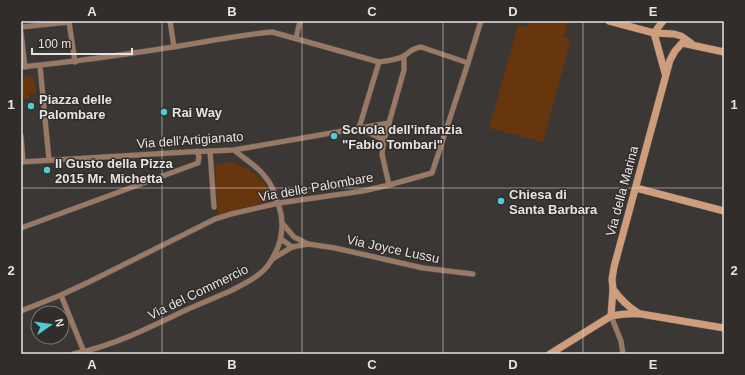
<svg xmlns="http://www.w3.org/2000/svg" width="745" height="375" viewBox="0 0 745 375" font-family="Helvetica,sans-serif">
	<rect width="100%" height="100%" fill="#3b3734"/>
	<g fill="#68360d">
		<path d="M529,21H568L564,37L571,39L543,142L489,128L518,25L527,27Z"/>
		<path d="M34,76L36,93L29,94V98L21,99V77Z"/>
		<path d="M232,162C238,164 244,167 250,170C259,176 270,187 270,199L267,202L218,214L215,164Z"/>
	</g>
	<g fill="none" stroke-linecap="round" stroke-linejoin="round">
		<g stroke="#565350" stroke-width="6">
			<g id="street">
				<path d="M170,21L174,47"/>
				<path d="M21,27L69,22L75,62"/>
				<path d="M21,32L25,67"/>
				<path d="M296,38L300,21"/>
				<path d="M379,62L359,128L384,140L382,154L389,185"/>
				<path d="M40,66L49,160"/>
				<path d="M21,67C72,62 122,55 173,47C206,42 239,35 272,32L379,62C387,61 396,60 404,56C412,51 410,49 421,47L468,63"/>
				<path d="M21,136L23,161"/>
				<path d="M384,140L389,123"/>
				<path d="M210,151L214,207"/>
				<path d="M21,162L187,152L234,150L383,124L389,123L404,70V56"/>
				<path d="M283,224L294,237L308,244L335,248L423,268L473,274"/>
				<path d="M21,228L198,163L199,157L197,151"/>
				<path d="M281,239L292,247"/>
				<path d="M274,258L292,247L308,244"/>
				<path d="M61,295L84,352"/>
				<path d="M21,311L61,295L91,281L215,219L231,214L279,203L363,191L389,185L432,173L468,63L481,21"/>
				<path d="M611,316L621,341L623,354"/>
				<path d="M73,354C113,346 149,328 186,310C200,304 214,298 228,292C240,286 254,280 264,270C271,263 274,256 278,247C282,236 283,226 281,214C278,202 274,187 266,178C258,166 244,159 234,150"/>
			</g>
		</g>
		<g stroke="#565350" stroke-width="8">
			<g id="secondary">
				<path d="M609,21L654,33L674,34L681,36L691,43"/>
				<path d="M654,33L665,73"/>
				<path d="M654,33L663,21"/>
				<path d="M636,188L724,211"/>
				<path d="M613,289C620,299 627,306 638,313"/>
				<path d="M611,316L613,289L612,279L614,267L670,60L675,51L682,43L724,52"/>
				<path d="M550,354L611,316C621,314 630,313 641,314L724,328"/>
			</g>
		</g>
		<use href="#street" stroke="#997965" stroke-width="5"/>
		<use href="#secondary" stroke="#cf9d7c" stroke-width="7"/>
	</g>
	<path fill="none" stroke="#e6e3e1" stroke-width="1" stroke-opacity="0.55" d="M162,21V354M302,21V354M443,21V354M583,21V354M21,188H724"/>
	<g fill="#52cbd7" stroke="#312d2a" stroke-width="1.5">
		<circle cx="31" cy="106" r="4"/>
		<circle cx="164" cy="112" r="4"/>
		<circle cx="334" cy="136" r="4"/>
		<circle cx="47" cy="170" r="4"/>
		<circle cx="501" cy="201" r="4"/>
	</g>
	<g text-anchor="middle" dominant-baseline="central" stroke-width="3" stroke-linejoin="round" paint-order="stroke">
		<g font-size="13" font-weight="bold" fill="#e6e3e1" stroke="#312d2a" text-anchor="start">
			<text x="39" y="99">Piazza delle<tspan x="39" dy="15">Palombare</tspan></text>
			<text x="172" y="112">Rai Way</text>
			<text x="342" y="129">Scuola dell'infanzia<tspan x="342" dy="15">"Fabio Tombari"</tspan></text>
			<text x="55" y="163">Il Gusto della Pizza<tspan x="55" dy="15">2015 Mr. Michetta</tspan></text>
			<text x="509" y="194">Chiesa di<tspan x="509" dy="15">Santa Barbara</tspan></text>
		</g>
		<g font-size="13" fill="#e6e3e1" stroke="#312d2a">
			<text transform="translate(190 140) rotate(-4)">Via dell'Artigianato</text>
			<text transform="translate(316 187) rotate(-10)">Via delle Palombare</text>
			<text transform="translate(622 191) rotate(-75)">Via della Marina</text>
			<text transform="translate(393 249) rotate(12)">Via Joyce Lussu</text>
			<text transform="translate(198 292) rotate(-26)">Via del Commercio</text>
		</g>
	</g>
	<rect width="745" height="375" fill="none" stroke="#312d2a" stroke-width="44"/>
	<g transform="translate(50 325) rotate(77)"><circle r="19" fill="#312d2a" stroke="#797673"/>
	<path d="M0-3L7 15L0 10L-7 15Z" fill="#52cbd7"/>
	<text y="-6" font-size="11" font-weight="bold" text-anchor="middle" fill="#e6e3e1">N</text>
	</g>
	<path d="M32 48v6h100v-6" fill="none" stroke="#e6e3e1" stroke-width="2"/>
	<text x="38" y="48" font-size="12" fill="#e6e3e1" stroke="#312d2a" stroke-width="3" paint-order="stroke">100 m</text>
	<rect x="22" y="22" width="701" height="331" fill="none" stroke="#e6e3e1" stroke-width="1.5"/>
	<g font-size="13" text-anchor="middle" font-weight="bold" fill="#e6e3e1">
		<text x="92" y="16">A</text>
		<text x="232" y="16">B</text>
		<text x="372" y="16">C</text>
		<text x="513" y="16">D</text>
		<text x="653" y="16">E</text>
		<text x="11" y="109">1</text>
		<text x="734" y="109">1</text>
		<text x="11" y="275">2</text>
		<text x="734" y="275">2</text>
		<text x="92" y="369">A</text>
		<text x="232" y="369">B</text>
		<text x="372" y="369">C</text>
		<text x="513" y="369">D</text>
		<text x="653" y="369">E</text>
	</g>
</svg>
